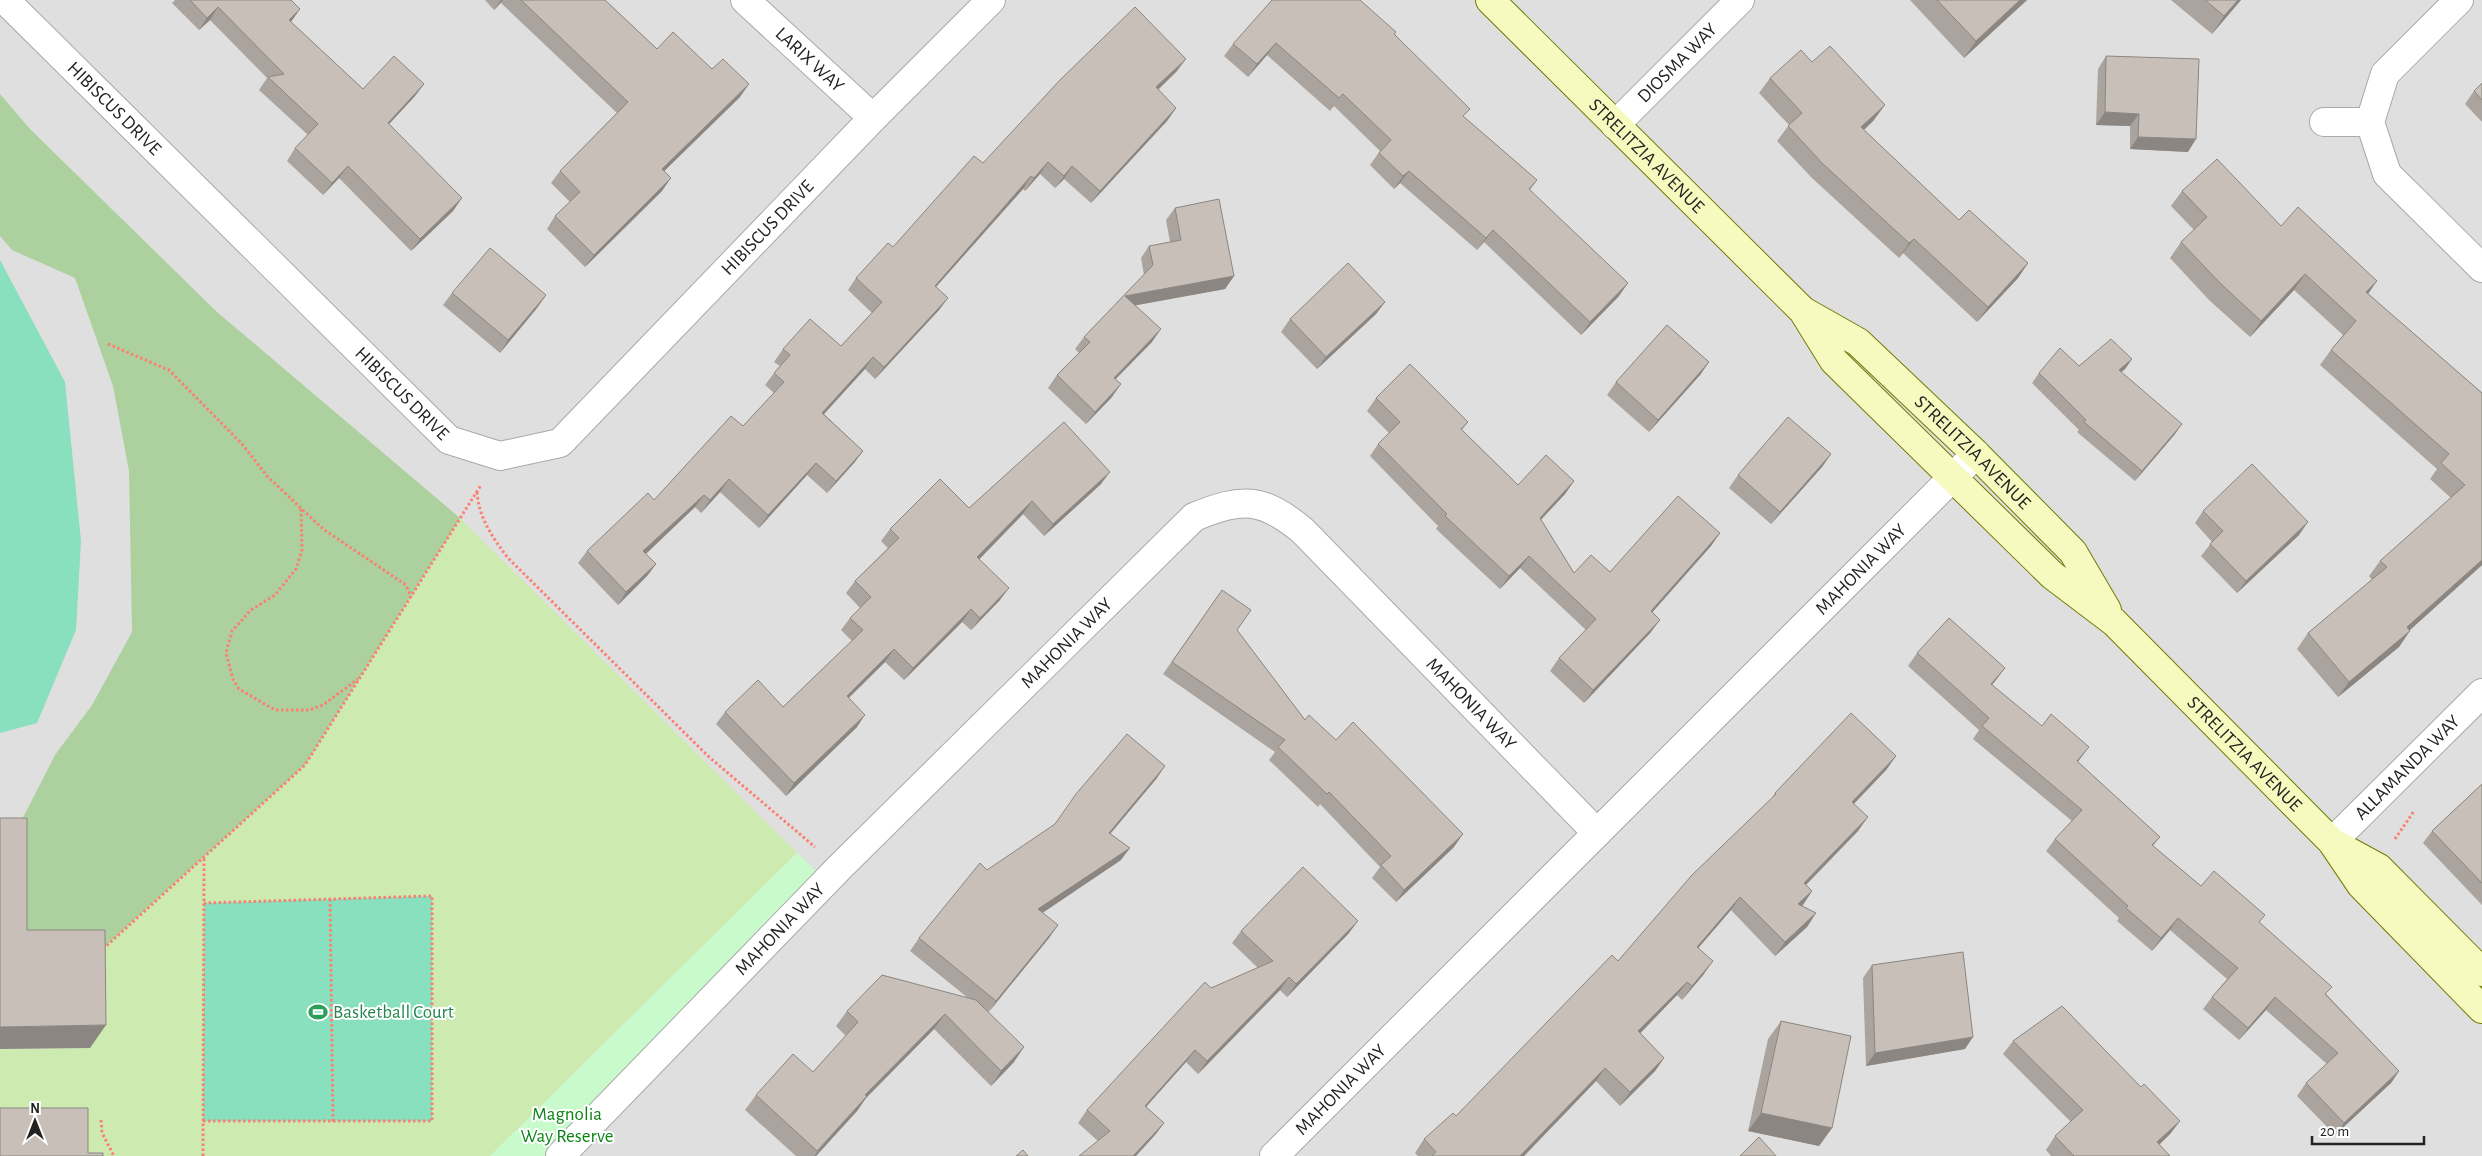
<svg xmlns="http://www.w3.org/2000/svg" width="2482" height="1156" viewBox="0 0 2482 1156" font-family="'Alegreya Sans',sans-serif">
	<rect width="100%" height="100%" fill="#f2efe9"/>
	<rect fill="#e0dfdf" x="0" y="0" width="2482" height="1156"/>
	<path fill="#cdebb0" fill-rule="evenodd" d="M460,518L797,853L490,1156H84L0,1114V1049L90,1048L89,953L305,765ZM432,897L333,1122L204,903Z"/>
	<path fill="#add19e" d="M0,94L30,129L217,312L460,518L305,765L102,949L11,953V841L55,755L92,705L132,632L129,471L113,386L75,278L12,250L0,236Z"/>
	<path fill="#c8facc" d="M797,853L833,886L581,1156H490Z"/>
	<g fill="#88e0be">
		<path d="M0,260L65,382L81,541L76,630L37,723L0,733Z"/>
		<path d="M432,896V1121H203L204,903Z"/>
	</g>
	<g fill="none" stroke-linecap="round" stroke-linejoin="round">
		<g stroke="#a9a9a9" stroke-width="30">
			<g id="street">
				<path id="s1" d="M5,0L449,440L500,456L560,443L873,118L991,0"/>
				<path id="s2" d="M745,0L873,118"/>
				<path d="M2459,0L2385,74L2370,122L2387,174L2482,268"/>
				<path d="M2324,122H2370"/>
				<path id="s3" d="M1615,125L1740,0"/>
				<path id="s4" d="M2332,842L2482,693"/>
				<path id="s5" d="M560,1156L839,868L1194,517C1243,497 1262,497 1303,531L1597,833"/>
				<path id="s6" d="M1274,1156L1976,454"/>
			</g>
		</g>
		<g stroke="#707d05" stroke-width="30">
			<g id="secondary">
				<path id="s7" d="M1490,0L1803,311L1834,361L2052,575L2114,622L2332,842L2361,885L2482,1009"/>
				<path id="s8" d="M1805,312L1858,342L1976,454L2073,552L2107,610"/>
				<path d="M2335,844L2379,868L2482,972"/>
			</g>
		</g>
		<g stroke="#fa8072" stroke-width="3" stroke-dasharray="2.5 2.5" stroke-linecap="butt">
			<path d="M108,344L169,370L242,444L267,476L323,529L406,585L411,597"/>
			<path d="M477,492C479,518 492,537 508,558L709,757L815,847"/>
			<path d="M301,509L302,550L296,569L275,595L251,610L232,631L226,653L233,679L239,689L275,710H309L323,705L358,679"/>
			<path d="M2395,839L2414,811"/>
			<path d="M330,899L333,1122"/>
			<path d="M103,949L305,765L481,485"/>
			<path d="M101,1120L102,1133L114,1156"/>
			<path d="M203,1121H432V896L204,903"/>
			<path d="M203,1156L204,858"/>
		</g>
		<use href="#street" stroke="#fff" stroke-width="28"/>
		<use href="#secondary" stroke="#f7fabf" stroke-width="28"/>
	</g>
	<g fill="#aba49e">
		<path d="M175,0H291V22L363,89L424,84L415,96L389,124L453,211L411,251L339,178L323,195L287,161L295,148L308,135L259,90L267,78L210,20L199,30L172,3Z"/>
		<path d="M485,0H605L657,49L740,97L664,171L662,191L585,267L547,229L555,216L570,202L551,183L560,171L617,113L501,3L494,10Z"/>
		<path d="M1910,0H2027L1964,58Z"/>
		<path d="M2171,0H2241L2212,34Z"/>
		<path d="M1395,34L1464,117L1537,180L1530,190L1619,296L1581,335L1484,242L1477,250L1400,183L1394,189L1370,165L1380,151L1334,106L1330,111L1267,55L1248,77L1224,56L1233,44Z"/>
		<path d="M2106,56L2188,152L2130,149V126L2096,125L2098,69Z"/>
		<path d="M1812,62L1874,120L1864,130L1959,220L2028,263L2018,278L1977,322L1903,253L1899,258L1812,178L1777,141L1789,125L1759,93L1770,78Z"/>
		<path d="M1177,71L1158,90L1176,108L1167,121L1091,203L1064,179L1055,188L1040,174L1025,191L1023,189L936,287L948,298L939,310L875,379L865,369L824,414L863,451L854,463L827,493L807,475L759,528L720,492L701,513L695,507L646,554L656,564L647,576L618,605L578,563L587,551L654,500L743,426L774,393L765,385L774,373L780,366L774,362L783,349L841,346L872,313L848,290L856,278L893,247L983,163Z"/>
		<path d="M2482,83V122L2465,104L2474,91Z"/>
		<path d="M2182,191L2281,226L2368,294L2482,393V565L2409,631L2399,647L2338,697L2297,649L2308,633L2372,580L2369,576L2380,561L2451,498L2430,479L2437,469L2320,365L2331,350L2343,335L2294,290L2250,337L2209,300L2170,258L2181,242L2194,230L2171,206Z"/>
		<path d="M1175,208L1234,276L1225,289L1135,305L1152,342L1115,379L1112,397L1086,424L1048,388L1057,375L1079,353L1075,349L1084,337L1144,275L1141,258L1149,246L1170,242L1166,220Z"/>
		<path d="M452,293L546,295L537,308L500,353L443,305Z"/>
		<path d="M1385,302L1376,314L1317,369L1281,332L1290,319Z"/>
		<path d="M2132,359L2125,369L2121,372L2175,434L2135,481L2077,432L2079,430L2032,383L2039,373L2079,366Z"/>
		<path d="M1709,362L1700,375L1649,432L1607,395L1616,382Z"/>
		<path d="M1376,398L1468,422L1462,430L1518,485L1574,481L1565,494L1541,520L1574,573L1610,572L1720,533L1711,546L1652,612L1651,632L1584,703L1550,671L1559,658L1586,630L1520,568L1500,589L1436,529L1438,526L1370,456L1378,444L1389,433L1367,411Z"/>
		<path d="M1831,454L1822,467L1771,524L1729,488L1738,475Z"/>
		<path d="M1101,484L1044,536L1023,514L979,559L1000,600L971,630L962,622L904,680L885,662L849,698L857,727L786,796L716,724L725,712L783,707L852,641L841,630L850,618L860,608L846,593L855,581L888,548L881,541L890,529L969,508Z"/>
		<path d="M2203,511L2299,535L2237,593L2201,556L2212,542L2195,523Z"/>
		<path d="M1222,590L1237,630L1305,720L1336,740L1454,847L1396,902L1372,878L1380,867L1320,804L1318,807L1269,760L1275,752L1163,674Z"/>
		<path d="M1917,653L2005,668L1992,685L2078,762L2160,837L2153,846L2201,886L2259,923L2399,1071L2391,1083L2335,1135L2297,1096L2306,1083L2327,1064L2266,1010L2239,1040L2203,1009L2212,997L2227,979L2170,930L2152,951L2117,921L2119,918L2046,851L2055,839L2072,821L1973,739L1979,730L1908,666Z"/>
		<path d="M1887,769L1854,804L1858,831L1806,885L1812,891L1802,906L1816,913L1807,927L1775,956L1731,910L1698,948L1704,974L1682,1000L1677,995L1640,1033L1664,1058L1655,1071L1620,1106L1596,1081L1524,1156H1418L1415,1153L1424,1139L1456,1116L1618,961L1770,801L1775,793Z"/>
		<path d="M1157,778L1110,834L1121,860L1042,913L1058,925L1049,938L988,1012L1014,1062L991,1086L934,1029L866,1098L857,1111L816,1156H796L745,1110L756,1095L813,1072L846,1036L836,1026L847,1011L968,998L910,951L919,938L987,870Z"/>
		<path d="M2482,784V905L2423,843L2432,831Z"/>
		<path d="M1241,931L1349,933L1287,997L1280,990L1198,1074L1186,1062L1146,1107L1164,1123L1155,1135L1098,1141L1078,1123L1087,1110L1211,988L1258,968L1232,943Z"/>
		<path d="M1872,965L1965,1049L1866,1066L1863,978Z"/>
		<path d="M1781,1021L1832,1128L1819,1146L1748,1131L1768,1039Z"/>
		<path d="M2013,1041L2141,1087L2180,1121L2170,1134L2159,1145L2170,1156H2051L2046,1150L2055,1136L2071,1122L2003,1054Z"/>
	</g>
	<g fill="#8b8681">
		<path d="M501,0H503L494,10Z"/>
		<path d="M2020,0H2027L1964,58L1976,41Z"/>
		<path d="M2238,0H2241L2212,34L2224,16Z"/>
		<path d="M218,7L210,20L199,30L207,18Z"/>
		<path d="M300,9L291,22L289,20Z"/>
		<path d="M1276,43L1267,55L1248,77L1257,64Z"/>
		<path d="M1186,59L1177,71L1147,100L1156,87Z"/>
		<path d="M424,84L415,96L379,135L388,123Z"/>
		<path d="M749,84L740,97L653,182L662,169Z"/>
		<path d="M1885,105L1874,120L1851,142L1861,127Z"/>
		<path d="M1176,108L1167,121L1091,203L1100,191Z"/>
		<path d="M2105,112L2139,114L2130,126L2096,125Z"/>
		<path d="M2138,137L2196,139L2188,152L2130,149Z"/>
		<path d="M1048,162L1040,174L1025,191L1034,178Z"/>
		<path d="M348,166L339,178L323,195L332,183Z"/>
		<path d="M1072,166L1064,179L1055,188L1064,176Z"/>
		<path d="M1409,171L1400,183L1394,189L1403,176Z"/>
		<path d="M1031,176L1023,189L926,298L935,286Z"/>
		<path d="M671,178L662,191L585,267L594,255Z"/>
		<path d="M462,198L453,211L411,251L420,239Z"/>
		<path d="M1493,230L1484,242L1477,250L1486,238Z"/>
		<path d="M1914,239L1903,253L1899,258L1909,243Z"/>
		<path d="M2028,263L2018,278L1977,322L1988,307Z"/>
		<path d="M2305,274L2294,290L2250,337L2261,321Z"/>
		<path d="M1234,276L1225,289L1116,309L1125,296Z"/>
		<path d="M2377,281L2366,297V292Z"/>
		<path d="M1628,283L1619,296L1581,335L1590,322Z"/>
		<path d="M546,295L537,308L500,353L508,340Z"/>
		<path d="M948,298L939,310L875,379L884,367Z"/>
		<path d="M1385,302L1376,314L1317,369L1326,357Z"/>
		<path d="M1161,329L1152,342L1105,390L1114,378Z"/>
		<path d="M873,357L865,369L813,426L822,413Z"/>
		<path d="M2132,359L2125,369L2112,380L2119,370Z"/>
		<path d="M1709,362L1700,375L1649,432L1658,420Z"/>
		<path d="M1121,384L1112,397L1086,424L1095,412Z"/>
		<path d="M2182,424L2175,434L2135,481L2142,471Z"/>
		<path d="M863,451L854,463L827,493L836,481Z"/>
		<path d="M1831,454L1822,467L1771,524L1780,512Z"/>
		<path d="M816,463L807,475L759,528L768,515Z"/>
		<path d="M1110,472L1101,484L1044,536L1053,524Z"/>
		<path d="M729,479L720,492L701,513L710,500Z"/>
		<path d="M1574,481L1565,494L1531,530L1540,518Z"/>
		<path d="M704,495L695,507L635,564L643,551Z"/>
		<path d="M1032,501L1023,514L969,570L977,557Z"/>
		<path d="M2308,522L2299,535L2237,593L2246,581Z"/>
		<path d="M1720,533L1711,546L1642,624L1651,611Z"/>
		<path d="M1529,556L1520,568L1500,589L1509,576Z"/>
		<path d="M2482,560V565L2402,637L2410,631L2399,647L2338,697L2349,682L2407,627Z"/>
		<path d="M656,564L647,576L618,605L626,592Z"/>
		<path d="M1009,588L1000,600L971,630L980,618Z"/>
		<path d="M971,609L962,622L904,680L913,668Z"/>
		<path d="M1660,620L1651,632L1584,703L1593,690Z"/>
		<path d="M894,649L885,662L838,708L847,696Z"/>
		<path d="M2005,668L1996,680L1982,696L1991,684Z"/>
		<path d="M865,715L857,727L786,796L794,783Z"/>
		<path d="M2089,747L2080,759L2069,774L2077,761Z"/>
		<path d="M1896,756L1887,769L1842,816L1852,802Z"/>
		<path d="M1165,766L1157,778L1100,846L1109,833Z"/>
		<path d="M1868,817L1858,831L1795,896L1804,883Z"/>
		<path d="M1463,834L1454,847L1396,902L1404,890Z"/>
		<path d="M1130,848L1121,860L1029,922L1038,909Z"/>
		<path d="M1812,891L1803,905L1789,918L1798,904Z"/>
		<path d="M1740,897L1731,910L1688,960L1697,947Z"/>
		<path d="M1816,913L1807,927L1775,956L1785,942Z"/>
		<path d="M2178,918L2170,930L2152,951L2161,938Z"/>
		<path d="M1358,921L1349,933L1287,997L1296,984Z"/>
		<path d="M1058,925L1049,938L988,1013L996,1001Z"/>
		<path d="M1713,961L1704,974L1682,1000L1692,986Z"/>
		<path d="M1289,977L1280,990L1198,1074L1207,1061Z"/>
		<path d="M1687,982L1677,995L1629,1045L1638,1031Z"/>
		<path d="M2275,997L2266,1010L2239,1040L2248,1028Z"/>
		<path d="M945,1014L934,1029L866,1098L857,1111L816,1156H814L865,1095Z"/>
		<path d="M106,1025L90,1048L0,1049V1027Z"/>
		<path d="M1973,1037L1965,1049L1866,1066L1875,1053Z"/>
		<path d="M1024,1047L1014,1062L991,1086L1001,1071Z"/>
		<path d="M1195,1050L1186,1062L1136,1118L1145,1106Z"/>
		<path d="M1664,1058L1655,1071L1620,1106L1630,1092Z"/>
		<path d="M1605,1068L1596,1081L1524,1156H1520Z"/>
		<path d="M2399,1071L2391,1083L2335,1135L2344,1123Z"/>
		<path d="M1761,1113L1832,1128L1819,1146L1748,1131Z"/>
		<path d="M2180,1121L2170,1134L2147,1156L2157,1142Z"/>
		<path d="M1164,1123L1155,1135L1136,1156H1133Z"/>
	</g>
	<g fill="#c7bfb8" stroke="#8b8681">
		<path d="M190,0H291L300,9L289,20L363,89L394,56L424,84L388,123L462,198L420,239L348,166L332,183L295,148L318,124L268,77L284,74L218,7L207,18Z"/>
		<path d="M521,0H605L657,49L673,32L712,69L723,59L749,84L662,169L671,178L594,255L555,216L580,192L560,171L628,102Z"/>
		<path d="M1272,0H1360L1396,32L1394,34L1470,109L1463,116L1537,180L1529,189L1628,283L1590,322L1493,230L1486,238L1409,171L1403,176L1379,153L1391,140L1343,94L1339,98L1276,43L1257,64L1233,44Z"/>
		<path d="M1937,0H2020L1976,41Z"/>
		<path d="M2205,0H2238L2224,16Z"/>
		<path d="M1135,7L1186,59L1156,87L1176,108L1100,191L1072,166L1064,176L1048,162L1034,178L1031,176L935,286L948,298L884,367L873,357L822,413L863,451L836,481L816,463L768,515L729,479L710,500L704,495L643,551L656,564L626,592L587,551L648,493L654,500L731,416L743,426L784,382L774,373L790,355L783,349L810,319L841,346L882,302L856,278L888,243L893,247L974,156L983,163L1060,80Z"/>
		<path d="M1830,46L1885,105L1861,127L1959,220L1969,210L2028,263L1988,307L1914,239L1909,243L1822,163L1788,126L1802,113L1770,78L1801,50L1812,62Z"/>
		<path d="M2106,56L2199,59L2196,139L2138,137L2139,114L2105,112Z"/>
		<path d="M2482,83V100L2474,91Z"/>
		<path d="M2217,159L2281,226L2298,207L2377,281L2366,292L2482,393V560L2407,627L2410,631L2349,682L2308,633L2387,567L2380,561L2465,485L2441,463L2449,454L2331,350L2356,321L2305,274L2261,321L2221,284L2181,242L2207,217L2182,191Z"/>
		<path d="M1219,199L1234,276L1125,296L1161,329L1114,378L1121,384L1095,412L1057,375L1090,342L1084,337L1153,265L1149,246L1181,240L1175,208Z"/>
		<path d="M490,248L546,295L508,340L452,293Z"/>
		<path d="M1348,263L1385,302L1326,357L1290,319Z"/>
		<path d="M1667,325L1709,362L1658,420L1616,382Z"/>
		<path d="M2111,339L2132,359L2119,370L2182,424L2142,471L2084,422L2086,420L2039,373L2060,348L2079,366Z"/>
		<path d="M1410,364L1468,422L1461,429L1518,485L1546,455L1574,481L1540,518L1574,573L1591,555L1610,572L1678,496L1720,533L1651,611L1660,620L1593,690L1559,658L1596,619L1529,556L1509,576L1445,516L1447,514L1378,444L1400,422L1376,398Z"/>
		<path d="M1788,417L1831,454L1780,512L1738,475Z"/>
		<path d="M1064,422L1110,472L1053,524L1032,501L977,557L1009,588L980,618L971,609L913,668L894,649L847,696L865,715L794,783L725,712L758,680L783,707L863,630L850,618L871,597L855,581L899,538L890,529L940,479L969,508Z"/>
		<path d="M2252,464L2308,522L2246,581L2210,544L2223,531L2203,511Z"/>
		<path d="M1222,590L1251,610L1237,630L1305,720L1309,715L1336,740L1353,722L1463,834L1404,890L1381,865L1391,856L1329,792L1327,794L1278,747L1285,740L1172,662Z"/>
		<path d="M1949,618L2005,668L1991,684L2042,726L2051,714L2089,747L2077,761L2160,837L2152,845L2201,886L2214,871L2265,915L2259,922L2332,987L2325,994L2399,1071L2344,1123L2306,1083L2338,1053L2275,997L2248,1028L2212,997L2238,968L2178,918L2161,938L2126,908L2128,906L2055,839L2082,810L1982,726L1989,718L1917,653Z"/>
		<path d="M1851,713L1896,756L1852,802L1868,817L1804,883L1812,891L1798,904L1816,913L1785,942L1740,897L1697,947L1713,961L1692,986L1687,982L1638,1031L1664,1058L1630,1092L1605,1068L1520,1156H1432L1436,1152L1424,1139L1453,1113L1456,1116L1612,955L1618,961L1692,875L1776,794L1775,793Z"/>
		<path d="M1127,734L1165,766L1109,833L1130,848L1038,909L1058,925L996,1001L919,938L980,863L987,870L1055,824L1076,794Z"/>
		<path d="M2482,784V883L2432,831Z"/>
		<path d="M0,818H27V930H105L106,1025L0,1027Z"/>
		<path d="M1303,867L1358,921L1296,984L1289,977L1207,1061L1195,1050L1145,1106L1164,1123L1133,1156H1079L1110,1131L1087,1110L1205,982L1211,988L1273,961L1241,931Z"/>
		<path d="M1963,952L1973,1037L1875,1053L1872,965Z"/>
		<path d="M882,975L976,1000L1024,1047L1001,1071L945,1014L865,1095L867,1096L817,1151L756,1095L793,1054L813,1072L858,1022L847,1011Z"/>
		<path d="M2062,1006L2141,1087L2144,1084L2180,1121L2157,1142L2170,1156H2074L2055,1136L2083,1110L2013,1041Z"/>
		<path d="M1781,1021L1851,1036L1832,1128L1761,1113Z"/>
		<path d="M0,1108H88V1153H103V1156H0Z"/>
		<path d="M1759,1137L1776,1156H1740Z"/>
		<path d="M1023,1150L1028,1156H1016Z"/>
	</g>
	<defs>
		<g id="stadium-bare" transform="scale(1.5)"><path d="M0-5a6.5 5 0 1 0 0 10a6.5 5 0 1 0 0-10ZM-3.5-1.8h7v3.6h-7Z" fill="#2e9e5b" stroke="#fff" stroke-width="2.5" paint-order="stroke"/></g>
	</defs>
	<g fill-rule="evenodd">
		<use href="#stadium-bare" x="318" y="1012"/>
	</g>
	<g text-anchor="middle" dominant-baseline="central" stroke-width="4" stroke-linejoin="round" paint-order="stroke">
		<g font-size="19" fill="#222" stroke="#fff">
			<text stroke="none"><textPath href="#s2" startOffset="88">LARIX WAY</textPath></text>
			<text stroke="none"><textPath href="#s3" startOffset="88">DIOSMA WAY</textPath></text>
			<text stroke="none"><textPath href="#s1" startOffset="154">HIBISCUS DRIVE</textPath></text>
			<text stroke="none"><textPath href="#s7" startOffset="221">STRELITZIA AVENUE</textPath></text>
			<text stroke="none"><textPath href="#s1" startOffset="1039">HIBISCUS DRIVE</textPath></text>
			<text stroke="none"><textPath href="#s1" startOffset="559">HIBISCUS DRIVE</textPath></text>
			<text stroke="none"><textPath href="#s8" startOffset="220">STRELITZIA AVENUE</textPath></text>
			<text stroke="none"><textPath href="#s6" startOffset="830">MAHONIA WAY</textPath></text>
			<text stroke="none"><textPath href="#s5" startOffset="721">MAHONIA WAY</textPath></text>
			<text stroke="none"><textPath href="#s5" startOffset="1260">MAHONIA WAY</textPath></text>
			<text stroke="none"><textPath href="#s7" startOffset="1069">STRELITZIA AVENUE</textPath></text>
			<text stroke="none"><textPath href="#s4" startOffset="106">ALLAMANDA WAY</textPath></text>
			<text stroke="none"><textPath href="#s5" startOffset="316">MAHONIA WAY</textPath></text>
			<text stroke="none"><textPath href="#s6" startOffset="94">MAHONIA WAY</textPath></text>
		</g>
		<g font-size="19" fill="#27864d" stroke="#fff" text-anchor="start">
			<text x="333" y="1012">Basketball Court</text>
		</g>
		<g font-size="19" fill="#0c8416" stroke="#fff">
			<text x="567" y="1114">Magnolia<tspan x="567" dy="22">Way Reserve</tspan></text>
		</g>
	</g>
	<g transform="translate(35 1121)" stroke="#ffffff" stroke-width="4" paint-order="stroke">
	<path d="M0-4L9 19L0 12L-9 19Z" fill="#222222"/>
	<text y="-8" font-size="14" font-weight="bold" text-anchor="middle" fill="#222222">N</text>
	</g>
	<path d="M2312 1136v8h112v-8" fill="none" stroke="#222222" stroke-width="2.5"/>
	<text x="2320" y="1136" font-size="15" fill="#222222" stroke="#ffffff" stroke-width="4" paint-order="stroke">20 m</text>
</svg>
